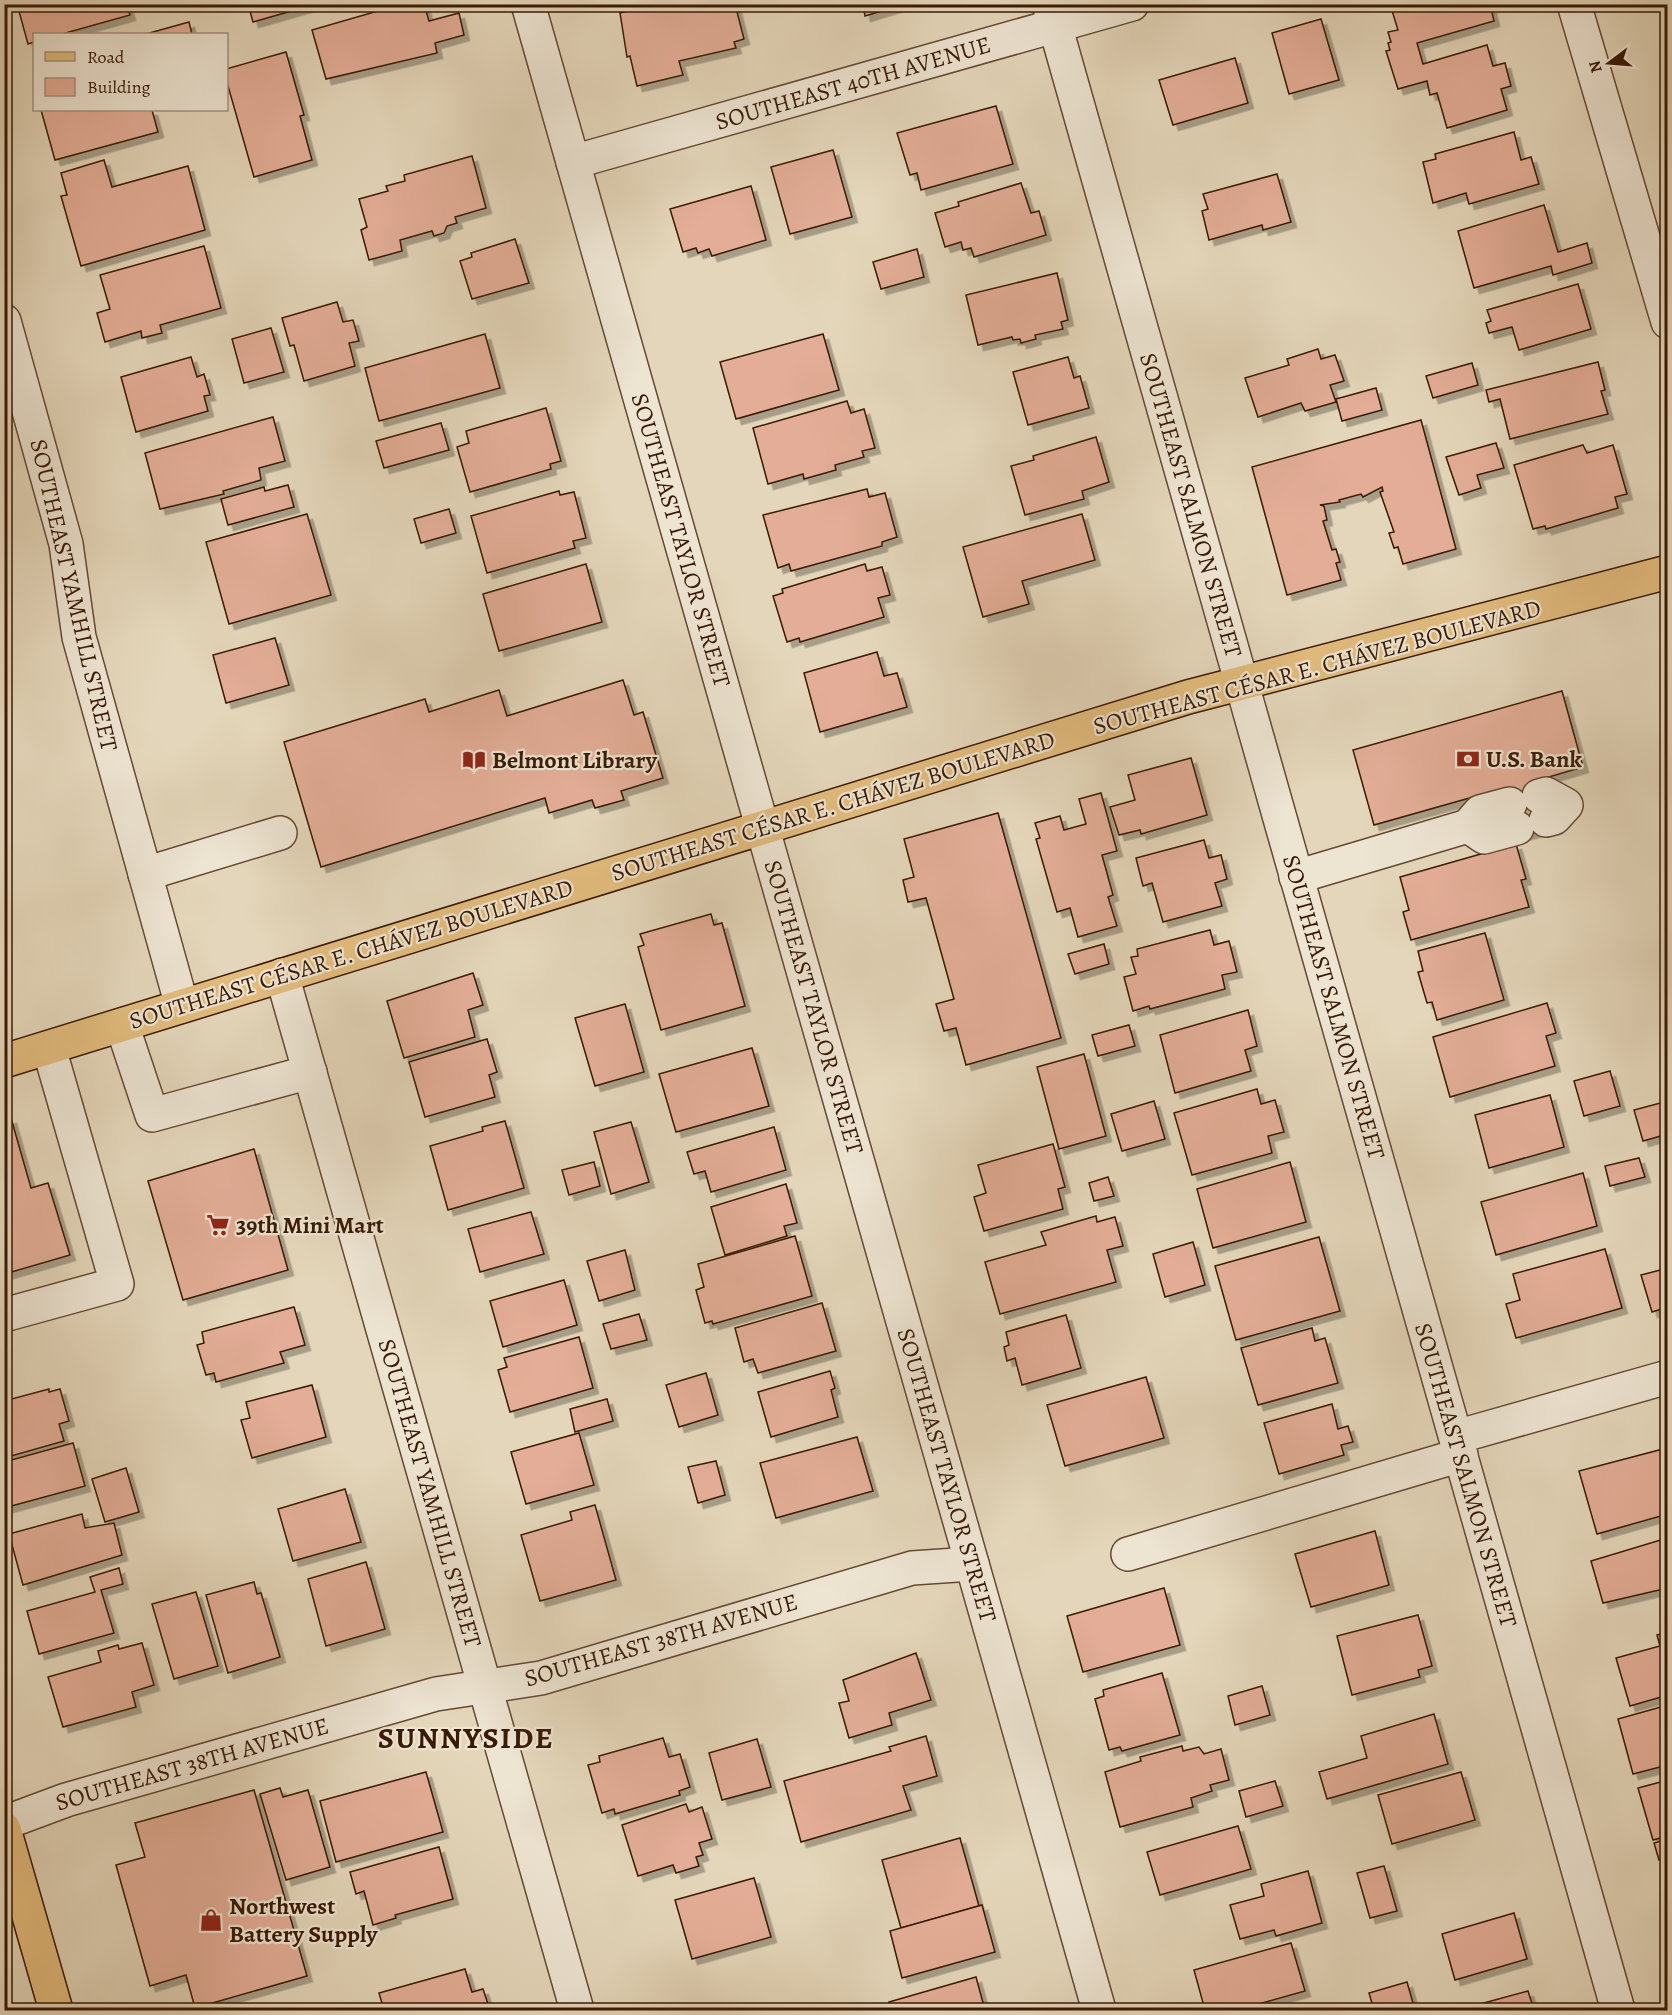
<svg xmlns="http://www.w3.org/2000/svg" width="1672" height="2015" viewBox="0 0 1672 2015" font-family="Alegreya,serif">
	<defs>
		<filter id="shadow"><feDropShadow dx="5.5" dy="5.5" stdDeviation="0" flood-color="#0004"/></filter>
	</defs>
	<rect width="100%" height="100%" fill="#e4d6ba"/>
	<filter id="stains"><feTurbulence type="fractalNoise" baseFrequency=".00333" numOctaves="4"/><feColorMatrix values="0 0 0 0 .2 0 0 0 0 .09 0 0 0 0 .02 0 0 0 .5 -.17"/></filter>
	<radialGradient id="worn" r=".72"><stop offset=".6" stop-color="#630" stop-opacity="0"/><stop offset="1" stop-color="#630" stop-opacity=".3"/></radialGradient>
	<g fill="#e3ad97" stroke="#391a05" stroke-width="1.5" filter="url(#shadow)">
		<path d="M17,4H127L130,15L62,34H34V42L28,44Z"/>
		<path d="M248,4H316L253,22Z"/>
		<path d="M402,4H424L429,21L459,13L464,35L435,43L437,53L326,79L312,30Z"/>
		<path d="M654,4H735L744,39L734,42L736,48L679,61L683,75L637,86L630,56L627,57L620,13Z"/>
		<path d="M863,4H905L865,16Z"/>
		<path d="M1390,4H1490L1494,21L1417,43L1423,64L1487,45L1493,66L1505,63L1511,86L1501,89L1507,110L1447,128L1437,93L1430,95L1427,81L1398,89L1386,51L1390,50L1388,43L1391,42L1388,32L1398,30Z"/>
		<path d="M1321,19L1339,80L1289,94L1272,33Z"/>
		<path d="M189,22L192,34H146Z"/>
		<path d="M286,52L304,115L300,116L312,160L254,177L226,79V69Z"/>
		<path d="M1235,58L1248,103L1173,125L1159,80Z"/>
		<path d="M996,106L1013,164L921,190L917,173L910,175L897,133Z"/>
		<path d="M41,110H152L158,132L55,160Z"/>
		<path d="M1514,132L1521,160L1531,157L1539,184L1469,204L1466,193L1433,203L1423,162L1436,159L1435,154Z"/>
		<path d="M833,150L852,217L790,234L771,167Z"/>
		<path d="M472,156L486,208L455,217L457,223L447,226L444,233L434,236L432,231L400,240L402,251L369,260L361,230L367,227L359,199L388,191L386,186L405,181L404,175Z"/>
		<path d="M104,160L112,187L188,166L205,230L81,266L61,196L67,195L61,173Z"/>
		<path d="M1277,174L1291,222L1263,230L1262,225L1209,240L1202,211L1208,209L1203,194Z"/>
		<path d="M1021,183L1031,213L1039,211L1046,235L974,257L971,248L963,250L961,242L945,247L935,213L959,206L958,202Z"/>
		<path d="M751,186L766,240L712,256L709,249L698,253L696,248L683,252L670,209Z"/>
		<path d="M1544,205L1558,252L1587,243L1592,263L1553,275L1551,266L1474,288L1458,231Z"/>
		<path d="M515,239L529,283L472,299L460,261L472,257L471,253Z"/>
		<path d="M204,246L221,308L160,325L162,333L142,338L141,331L105,342L97,313L110,309L100,275Z"/>
		<path d="M917,249L924,277L881,289L873,262Z"/>
		<path d="M1057,273L1068,320L1061,322L1063,329L1035,335L1036,339L1021,343L1020,339L1013,340L1012,337L978,345L966,295Z"/>
		<path d="M1578,284L1591,329L1519,350L1512,327L1489,333L1486,323L1491,321L1487,310Z"/>
		<path d="M337,302L343,322L353,320L359,341L349,343L355,366L304,381L294,345L290,346L282,318Z"/>
		<path d="M271,328L284,372L244,383L232,339Z"/>
		<path d="M485,334L500,388L379,421L365,368Z"/>
		<path d="M823,334L839,390L736,419L720,362Z"/>
		<path d="M1318,349L1321,359L1335,355L1344,381L1330,385L1336,402L1305,411L1301,403L1258,417L1245,378L1289,365L1287,359Z"/>
		<path d="M191,357L197,377L204,374L210,395L204,396L208,411L136,432L121,377Z"/>
		<path d="M1068,357L1074,378L1080,376L1089,408L1028,425L1013,372Z"/>
		<path d="M1598,362L1605,390L1601,391L1608,414L1510,439L1500,399L1489,402L1486,390Z"/>
		<path d="M1472,363L1478,385L1433,398L1426,376Z"/>
		<path d="M1376,388L1382,410L1342,421L1336,399Z"/>
		<path d="M847,401L851,413L864,409L875,448L862,451L864,457L835,465L836,470L804,479L803,474L768,484L753,428Z"/>
		<path d="M546,408L561,461L550,464L551,469L470,492L457,447L469,443L466,431Z"/>
		<path d="M273,417L285,461L259,468L261,480L223,491L224,494L160,509L145,453Z"/>
		<path d="M1421,420L1456,549L1403,564L1398,547L1394,548L1389,533L1394,532L1380,492L1383,491L1382,487L1363,497L1361,494L1339,500L1340,502L1320,505L1324,506L1327,520L1323,521L1332,550L1336,549L1340,562L1336,563L1341,580L1287,595L1252,467Z"/>
		<path d="M441,423L449,450L384,468L376,441Z"/>
		<path d="M1096,437L1109,482L1082,491L1084,499L1025,515L1011,466L1034,460L1033,456Z"/>
		<path d="M1496,443L1504,468L1477,475L1481,488L1459,495L1446,457Z"/>
		<path d="M1583,445L1587,453L1613,445L1627,494L1615,497L1618,508L1546,529L1545,526L1533,529L1514,465Z"/>
		<path d="M288,485L294,507L228,525L221,499L264,487L265,491Z"/>
		<path d="M867,489L869,497L885,493L897,537L882,542V546L791,571L789,564L778,568L763,515Z"/>
		<path d="M559,491L560,495L574,492L586,538L573,541L575,548L487,573L471,516Z"/>
		<path d="M449,509L456,533L421,543L414,519Z"/>
		<path d="M307,514L331,595L229,624L206,542Z"/>
		<path d="M1082,514L1095,560L1022,581L1029,604L983,617L963,547Z"/>
		<path d="M586,564L602,622L499,651L483,594Z"/>
		<path d="M865,564L867,571L882,567L890,595L878,598L884,617L800,642L799,638L787,642L773,596L783,593L782,589Z"/>
		<path d="M275,638L289,685L226,703L213,655Z"/>
		<path d="M877,652L884,676L897,673L907,707L820,732L804,673Z"/>
		<path d="M623,680L634,715L643,712L663,778L621,791L624,800L595,808L592,800L549,813L545,798L321,867L284,742L425,699L429,712L499,690L507,716Z"/>
		<path d="M1562,691L1583,767L1535,781L1548,828L1519,836L1505,788L1374,825L1353,750Z"/>
		<path d="M1191,758L1207,815L1141,834L1140,830L1119,835L1110,807L1135,800L1128,775Z"/>
		<path d="M1101,793L1117,851L1102,855L1113,895L1108,897L1117,926L1078,937L1070,908L1057,912L1036,839L1040,838L1035,823L1060,816L1064,830L1086,824L1079,799Z"/>
		<path d="M998,813L1061,1038L966,1065L956,1028L944,1031L936,1004L954,999L926,898L908,902L903,880L914,877L904,839Z"/>
		<path d="M1204,840L1209,858L1221,855L1227,879L1215,883L1222,906L1163,922L1152,883L1143,886L1136,858Z"/>
		<path d="M1516,844L1526,879L1521,880L1529,907L1411,940L1403,912L1409,910L1400,877Z"/>
		<path d="M711,914L714,925L722,923L745,1006L661,1030L638,947L644,945L640,934Z"/>
		<path d="M1210,930L1214,945L1229,941L1237,972L1222,975L1225,989L1150,1009L1149,1006L1133,1011L1124,977L1136,974L1131,957L1138,956L1137,949Z"/>
		<path d="M1485,933L1504,1000L1437,1020L1432,1002L1427,1003L1418,972L1423,971L1418,951Z"/>
		<path d="M1104,944L1109,964L1075,974L1068,954Z"/>
		<path d="M473,973L483,1005L468,1010L475,1037L404,1058L387,1001Z"/>
		<path d="M1547,1003L1556,1033L1546,1036L1555,1066L1450,1097L1433,1037Z"/>
		<path d="M625,1004L644,1072L595,1086L575,1018Z"/>
		<path d="M1248,1010L1257,1046L1245,1050L1251,1071L1175,1093L1160,1035Z"/>
		<path d="M1129,1025L1135,1046L1098,1056L1092,1035Z"/>
		<path d="M487,1039L497,1072L489,1075L495,1097L425,1117L409,1062Z"/>
		<path d="M752,1048L769,1106L676,1132L659,1074Z"/>
		<path d="M1084,1054L1106,1136L1059,1149L1037,1067Z"/>
		<path d="M1610,1071L1620,1106L1584,1116L1574,1081Z"/>
		<path d="M1257,1089L1261,1104L1275,1100L1284,1132L1268,1136L1272,1153L1192,1175L1174,1113Z"/>
		<path d="M1550,1095L1564,1147L1489,1168L1475,1115Z"/>
		<path d="M1154,1101L1165,1139L1122,1151L1111,1114Z"/>
		<path d="M1668,1101V1134L1643,1141L1634,1110Z"/>
		<path d="M11,1118L31,1188L48,1183L70,1255L8,1273L4,1261V1120Z"/>
		<path d="M505,1121L524,1188L448,1210L430,1146L483,1131L482,1127Z"/>
		<path d="M631,1122L649,1182L611,1194L594,1132Z"/>
		<path d="M774,1127L786,1170L711,1192L705,1171L694,1174L687,1152Z"/>
		<path d="M1053,1144L1065,1187L1058,1189L1063,1209L984,1231L974,1197L986,1193L978,1165Z"/>
		<path d="M254,1149L288,1270L183,1300L148,1181Z"/>
		<path d="M1639,1158L1645,1177L1610,1186L1605,1166Z"/>
		<path d="M594,1162L600,1186L569,1195L562,1170Z"/>
		<path d="M1290,1162L1306,1222L1213,1248L1197,1189Z"/>
		<path d="M1583,1173L1597,1226L1496,1255L1481,1202Z"/>
		<path d="M1108,1177L1114,1196L1094,1201L1089,1183Z"/>
		<path d="M786,1184L797,1223L784,1226L787,1236L725,1255L711,1207Z"/>
		<path d="M1668,1186V1209L1662,1188Z"/>
		<path d="M531,1212L544,1254L480,1272L468,1229Z"/>
		<path d="M1096,1216L1097,1222L1115,1217L1123,1246L1107,1250L1116,1282L1000,1314L985,1262L1046,1245L1041,1232Z"/>
		<path d="M795,1236L812,1296L713,1324L712,1321L705,1323L696,1290L704,1287L698,1264Z"/>
		<path d="M1319,1237L1340,1311L1236,1340L1215,1266Z"/>
		<path d="M1193,1242L1205,1285L1165,1297L1153,1254Z"/>
		<path d="M1605,1249L1622,1308L1516,1338L1506,1304L1520,1300L1513,1274Z"/>
		<path d="M625,1250L635,1290L599,1301L587,1261Z"/>
		<path d="M1668,1268V1307L1652,1312L1641,1275Z"/>
		<path d="M564,1280L577,1325L503,1347L490,1301Z"/>
		<path d="M822,1303L836,1351L758,1373L753,1359L744,1362L735,1328Z"/>
		<path d="M294,1307L305,1345L280,1352L284,1363L216,1382L214,1373L206,1375L197,1345L204,1343L202,1332Z"/>
		<path d="M639,1314L647,1340L611,1349L603,1324Z"/>
		<path d="M1066,1315L1081,1368L1022,1385L1015,1358L1007,1361L1004,1347L1009,1345L1006,1332Z"/>
		<path d="M1312,1328L1315,1341L1325,1338L1338,1383L1258,1405L1241,1348Z"/>
		<path d="M579,1337L593,1388L510,1412L498,1370L507,1367L504,1358Z"/>
		<path d="M830,1371L835,1388L831,1390L838,1417L771,1437L758,1392Z"/>
		<path d="M706,1373L718,1415L679,1427L666,1385Z"/>
		<path d="M1146,1377L1164,1438L1065,1466L1047,1405Z"/>
		<path d="M312,1385L326,1437L252,1458L241,1420L250,1418L246,1402Z"/>
		<path d="M49,1389V1392L60,1389L69,1421L59,1424L64,1441L4,1458V1401Z"/>
		<path d="M607,1399L613,1421L575,1432L570,1409Z"/>
		<path d="M1332,1404L1338,1429L1348,1426L1353,1442L1341,1445L1344,1455L1279,1474L1264,1423Z"/>
		<path d="M579,1433L594,1485L526,1504L511,1452Z"/>
		<path d="M857,1437L873,1491L776,1518L760,1463Z"/>
		<path d="M73,1443L85,1486L4,1508V1462Z"/>
		<path d="M1663,1449L1668,1466V1514L1597,1534L1579,1471Z"/>
		<path d="M716,1461L725,1495L698,1503L688,1467Z"/>
		<path d="M126,1468L139,1512L105,1522L92,1479Z"/>
		<path d="M345,1489L361,1542L293,1561L278,1509Z"/>
		<path d="M595,1505L616,1580L540,1601L521,1535L572,1520L570,1512Z"/>
		<path d="M82,1514L85,1528L114,1523L122,1555L23,1585L9,1534Z"/>
		<path d="M1375,1531L1389,1585L1311,1607L1295,1554Z"/>
		<path d="M1668,1531V1588L1603,1603L1591,1561L1664,1539L1663,1532Z"/>
		<path d="M366,1562L385,1629L326,1646L308,1579Z"/>
		<path d="M119,1568L123,1584L101,1590L114,1633L39,1654L27,1611L95,1592L90,1577Z"/>
		<path d="M254,1582L257,1594L261,1593L280,1657L228,1673L206,1595Z"/>
		<path d="M1164,1588L1180,1645L1083,1672L1067,1616Z"/>
		<path d="M196,1592L218,1666L174,1679L152,1604Z"/>
		<path d="M1418,1615L1432,1666L1418,1670L1420,1677L1352,1695L1337,1636Z"/>
		<path d="M1668,1632V1695L1630,1706L1616,1658L1660,1646L1657,1635Z"/>
		<path d="M142,1643L154,1685L132,1692L136,1707L63,1727L48,1677L101,1662L98,1651L118,1645L119,1649Z"/>
		<path d="M916,1653L931,1700L889,1713L892,1725L849,1738L839,1703L849,1701L843,1680Z"/>
		<path d="M1162,1673L1180,1735L1122,1751L1120,1747L1109,1750L1095,1699L1104,1696L1103,1690Z"/>
		<path d="M1262,1686L1270,1715L1235,1725L1228,1696Z"/>
		<path d="M1668,1705V1765L1633,1774L1618,1719Z"/>
		<path d="M1434,1714L1448,1764L1327,1799L1319,1772L1367,1758L1361,1736Z"/>
		<path d="M926,1736L937,1776L903,1786L911,1810L801,1842L784,1781L891,1751L889,1747Z"/>
		<path d="M663,1738L669,1757L680,1754L690,1787L679,1791L680,1795L615,1814L614,1809L602,1813L588,1765L600,1762L599,1756Z"/>
		<path d="M757,1739L771,1787L722,1800L709,1753Z"/>
		<path d="M1182,1746L1183,1751L1199,1747L1204,1754L1221,1749L1229,1780L1210,1785L1212,1791L1191,1798L1193,1807L1120,1827L1105,1772L1141,1761L1140,1757Z"/>
		<path d="M426,1772L443,1832L336,1862L320,1801Z"/>
		<path d="M1461,1772L1475,1820L1392,1844L1378,1795Z"/>
		<path d="M1668,1780V1836L1653,1840L1638,1788Z"/>
		<path d="M1275,1781L1283,1806L1246,1817L1239,1791Z"/>
		<path d="M280,1788L283,1797L308,1790L330,1867L286,1880L260,1794Z"/>
		<path d="M254,1790L307,1976L195,2008L186,1975L150,1986L116,1865L145,1857L135,1823Z"/>
		<path d="M686,1804L689,1812L702,1807L712,1839L699,1843L703,1855L696,1857L699,1866L676,1873L673,1865L638,1876L622,1825Z"/>
		<path d="M1238,1826L1251,1869L1160,1895L1147,1852Z"/>
		<path d="M960,1838L979,1906L901,1928L882,1860Z"/>
		<path d="M1668,1839V1864L1666,1858L1659,1860L1654,1843Z"/>
		<path d="M439,1847L453,1899L395,1915L396,1918L373,1925L364,1891L356,1894L350,1872Z"/>
		<path d="M1384,1866L1397,1911L1370,1918L1357,1873Z"/>
		<path d="M1308,1871L1322,1923L1276,1936L1274,1930L1240,1939L1230,1905L1264,1896L1261,1884Z"/>
		<path d="M754,1878L771,1937L692,1959L675,1900Z"/>
		<path d="M982,1905L995,1952L902,1978L890,1931Z"/>
		<path d="M1514,1913L1527,1959L1455,1980L1442,1934Z"/>
		<path d="M1291,1943L1305,1991L1237,2010H1205L1194,1970Z"/>
		<path d="M465,1969L472,1992L483,1989L490,2010H384L379,1993Z"/>
		<path d="M976,1977L985,2010H892L889,2002Z"/>
		<path d="M1407,1982L1415,2010H1374L1369,1993Z"/>
		<path d="M1528,1991L1534,2010H1458Z"/>
		<path d="M1306,2004L1308,2010H1283Z"/>
		<path d="M766,2005L768,2010H747Z"/>
	</g>
	<g fill="none" stroke-linecap="round" stroke-linejoin="round">
		<g stroke="#644932" stroke-width="36">
			<g id="minor">
				<path d="M528,4L1099,2010"/>
				<path d="M1049,4L1618,2010"/>
				<path d="M1574,4L1668,322"/>
				<path d="M573,162L1132,4"/>
				<path d="M4,321L66,544L79,637L182,1006"/>
				<path d="M1539,796L1546,794L1566,805L1554,818L1546,820"/>
				<path d="M1468,826L1480,812L1510,804"/>
				<path d="M145,874L280,833"/>
				<path d="M1296,877L1468,826L1484,837L1517,828"/>
				<path d="M282,975L577,2010"/>
				<path d="M122,1025L152,1115L310,1072"/>
				<path d="M4,1315L117,1284L49,1048"/>
				<path d="M1456,1437L1668,1377"/>
				<path d="M1128,1554L1461,1455"/>
				<path d="M4,1823L66,1800L436,1694L541,1678L912,1568L972,1564"/>
			</g>
		</g>
		<g stroke="#391a05" stroke-width="36">
			<g id="major">
				<path d="M4,1061L1188,697L1668,572"/>
				<path d="M4,1829L56,2010"/>
			</g>
		</g>
		<use href="#minor" stroke="#ede4d2" stroke-width="33"/>
		<use href="#major" stroke="#e2bb7d" stroke-width="33"/>
	</g>
	<defs>
		<g id="bank-bare" transform="scale(1.8)"><path d="M-6-4H6V4H-6ZM0-2.3a2.3 2.3 0 1 0 0 4.6a2.3 2.3 0 1 0 0-4.6Z" fill="#8f2418" stroke="#ede4d2" stroke-width="2.5" paint-order="stroke"/></g>
		<g id="library-bare" transform="scale(1.8)"><path d="M-6-4Q-3-5.5-.7-3.5V5Q-3 3-6 4ZM6-4Q3-5.5 .7-3.5V5Q3 3 6 4Z" fill="#8f2418" stroke="#ede4d2" stroke-width="2.5" paint-order="stroke"/></g>
		<g id="supermarket-bare" transform="scale(1.8)"><path d="M-6-5.5h2.5l.6 2H6L4.5 2H-2.5L-4.4-4H-6ZM-1.5 3.2a1.3 1.3 0 1 0 .1 0ZM3 3.2a1.3 1.3 0 1 0 .1 0Z" fill="#8f2418" stroke="#ede4d2" stroke-width="2.5" paint-order="stroke"/></g>
		<g id="shop-bare" transform="scale(1.8)"><path d="M-5-2.5h2.3a2.7 3.5 0 0 1 5.4 0H5L5.5 6h-11ZM-1.5-2.5h3a1.5 2.3 0 0 0-3 0Z" fill="#8f2418" stroke="#ede4d2" stroke-width="2.5" paint-order="stroke"/></g>
	</defs>
	<g fill-rule="evenodd">
		<use href="#bank-bare" x="1468" y="759"/>
		<use href="#library-bare" x="474" y="760"/>
		<use href="#supermarket-bare" x="218" y="1225"/>
		<use href="#shop-bare" x="211" y="1920"/>
	</g>
	<g text-anchor="middle" dominant-baseline="central" stroke-width="4.5" stroke-linejoin="round" paint-order="stroke">
		<g font-size="24" fill="#391a05" stroke="#ede4d2">
			<text transform="translate(853 83) rotate(-16)">SOUTHEAST 40TH AVENUE</text>
			<text transform="translate(1191 505) rotate(74)">SOUTHEAST SALMON STREET</text>
			<text transform="translate(681 540) rotate(74)">SOUTHEAST TAYLOR STREET</text>
			<text transform="translate(74 595) rotate(77)">SOUTHEAST YAMHILL STREET</text>
			<text transform="translate(1317 667) rotate(-15)">SOUTHEAST CÉSAR E. CHÁVEZ BOULEVARD</text>
			<text transform="translate(833 806) rotate(-17)">SOUTHEAST CÉSAR E. CHÁVEZ BOULEVARD</text>
			<text transform="translate(351 954) rotate(-17)">SOUTHEAST CÉSAR E. CHÁVEZ BOULEVARD</text>
			<text transform="translate(814 1007) rotate(74)">SOUTHEAST TAYLOR STREET</text>
			<text transform="translate(1334 1007) rotate(74)">SOUTHEAST SALMON STREET</text>
			<text transform="translate(947 1475) rotate(74)">SOUTHEAST TAYLOR STREET</text>
			<text transform="translate(1466 1475) rotate(74)">SOUTHEAST SALMON STREET</text>
			<text transform="translate(430 1493) rotate(74)">SOUTHEAST YAMHILL STREET</text>
			<text transform="translate(661 1640) rotate(-16)">SOUTHEAST 38TH AVENUE</text>
			<text transform="translate(192 1764) rotate(-16)">SOUTHEAST 38TH AVENUE</text>
		</g>
		<g font-size="24" font-weight="bold" fill="#391a05" stroke="#ede4d2" text-anchor="start">
			<text x="1486" y="759">U.S. Bank</text>
			<text x="492" y="760">Belmont Library</text>
			<text x="236" y="1225">39th Mini Mart</text>
			<text x="229" y="1906">Northwest<tspan x="229" dy="28">Battery Supply</tspan></text>
		</g>
		<g font-size="30" font-weight="bold" letter-spacing="1.5" fill="#391a05" stroke="#ede4d2">
			<text x="466" y="1738">SUNNYSIDE</text>
		</g>
	</g>
	<rect width="1672" height="2015" fill="none" stroke="#e4d6ba" stroke-width="24"/>
	<rect x="6" y="6" width="1660" height="2003" fill="none" stroke="#391a05" stroke-width="3"/>
	<rect x="12" y="12" width="1648" height="1991" fill="none" stroke="#391a05" stroke-width="1.5"/>
	<rect x="33" y="33" width="195" height="78" fill="#ede4d2" stroke="#a59380" stroke-width="1.5"/>
	<rect x="45" y="52" width="30" height="9" fill="#e2bb7d" stroke="#a59380" stroke-width="1.5"/>
	<text x="87" y="63" font-size="18" fill="#391a05">Road</text>
	<rect x="45" y="78" width="30" height="18" fill="#e3ad97" stroke="#a59380" stroke-width="1.5"/>
	<text x="87" y="93" font-size="18" fill="#391a05">Building</text>
	<g transform="translate(1609 63) rotate(254)" stroke="#ede4d2" stroke-width="4.5" paint-order="stroke">
	<path d="M0-4.5L10 22L0 15L-10 22Z" fill="#391a05"/>
	<text y="-9" font-size="16" font-weight="bold" text-anchor="middle" fill="#391a05">N</text>
	</g>
	<rect width="100%" height="100%" filter="url(#stains)"/>
	<rect width="100%" height="100%" fill="url(#worn)"/>
</svg>
